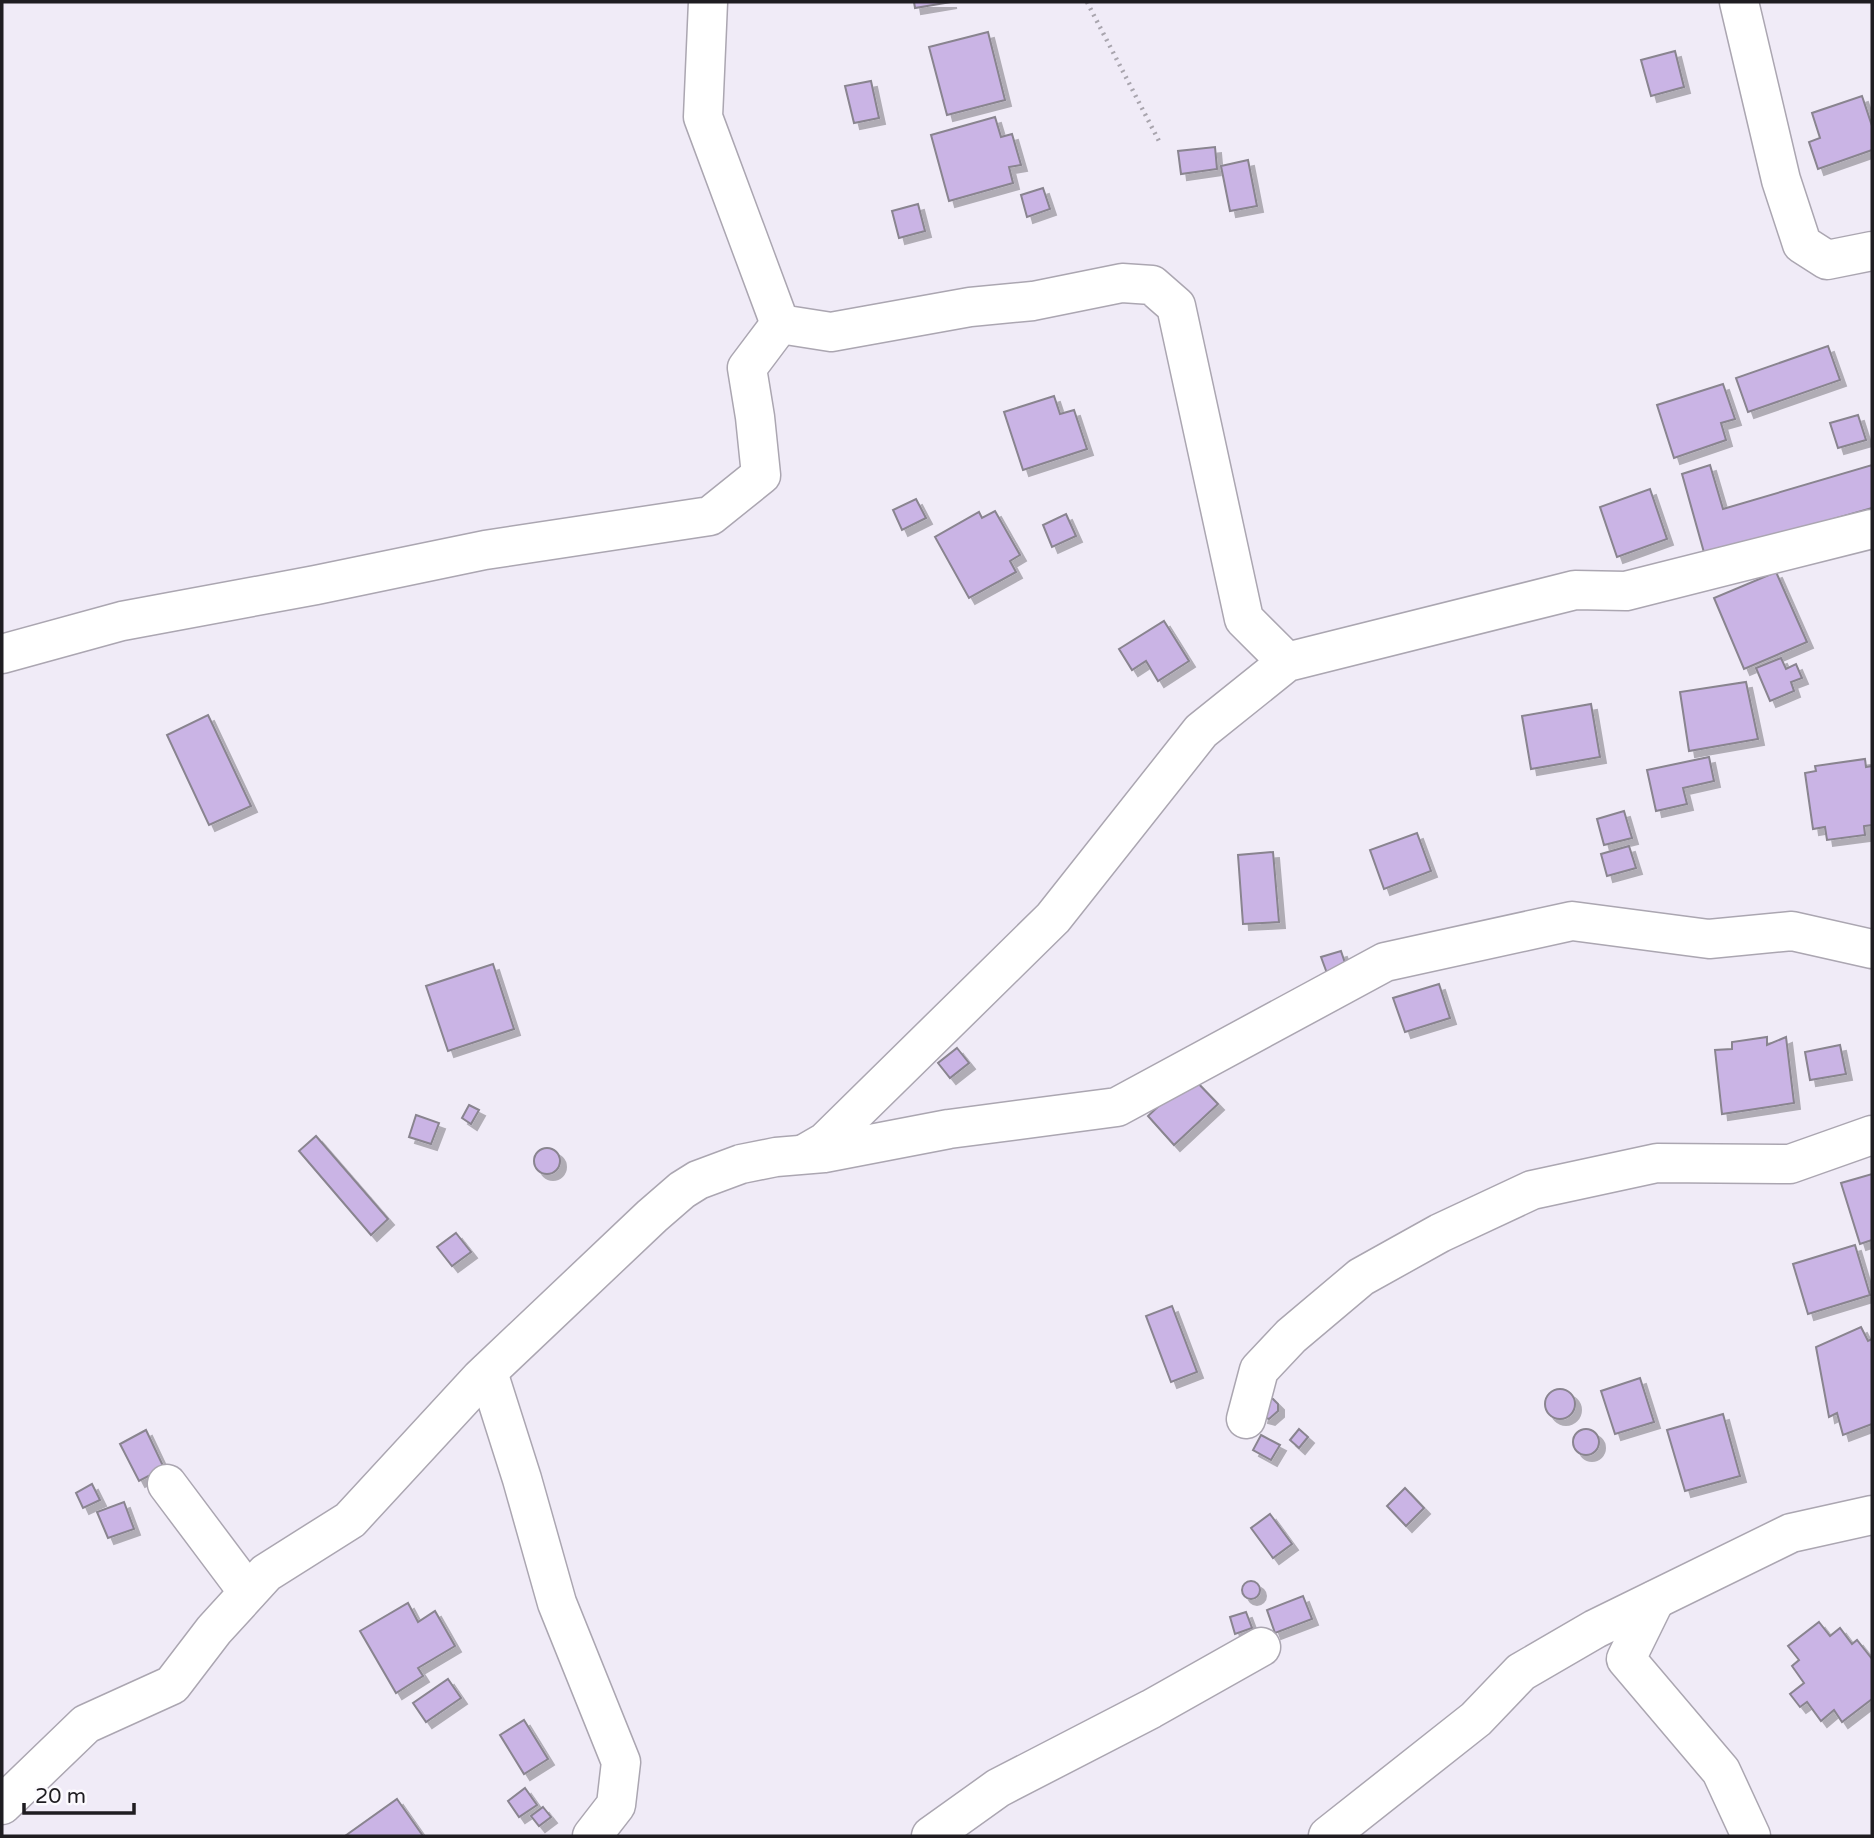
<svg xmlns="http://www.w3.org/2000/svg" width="1874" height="1838" viewBox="0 0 1874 1838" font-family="'Varela Round',sans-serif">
	<defs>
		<filter id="shadow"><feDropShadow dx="6" dy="6" stdDeviation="0" flood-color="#0004"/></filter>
	</defs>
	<rect width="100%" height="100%" fill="#f0ebf7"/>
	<g fill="#cab4e5" stroke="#89848f" stroke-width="2" filter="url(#shadow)">
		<path d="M914,2H951L915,8Z"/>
		<path d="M988,32L1005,100L947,115L929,47Z"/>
		<path d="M1675,51L1684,87L1651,96L1641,60Z"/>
		<path d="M871,81L879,118L854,123L845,86Z"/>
		<path d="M1862,96L1872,126V150L1818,169L1809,142L1820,138L1812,113Z"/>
		<path d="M995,117L1001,137L1012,134L1021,165L1009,167L1013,183L949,201L931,135Z"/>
		<path d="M1215,147L1217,169L1181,174L1178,151Z"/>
		<path d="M1248,160L1257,206L1230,211L1221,166Z"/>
		<path d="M1043,188L1050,209L1027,217L1021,195Z"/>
		<path d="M918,204L925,231L899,238L892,211Z"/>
		<path d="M1828,346L1840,380L1748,412L1736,378Z"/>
		<path d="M1723,384L1735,419L1721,423L1726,440L1674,458L1657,405Z"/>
		<path d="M1054,396L1060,414L1074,410L1087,449L1023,470L1004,412Z"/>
		<path d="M1858,415L1866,440L1838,448L1830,423Z"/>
		<path d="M1710,465L1723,509L1872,465V508L1705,556L1682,474Z"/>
		<path d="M1650,489L1667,539L1617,557L1600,507Z"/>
		<path d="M916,499L926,518L902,530L893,510Z"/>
		<path d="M995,511L1020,555L1010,561L1016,572L969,598L935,537L979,512L982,518Z"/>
		<path d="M1066,514L1076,536L1052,547L1043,525Z"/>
		<path d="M1776,572L1807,642L1744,669L1714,598Z"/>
		<path d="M1164,621L1189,661L1158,681L1146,661L1132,670L1119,649Z"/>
		<path d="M1781,658L1786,669L1796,664L1802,678L1791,682L1794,691L1770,701L1756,668Z"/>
		<path d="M1746,682L1758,739L1689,751L1680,692Z"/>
		<path d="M1591,704L1600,757L1531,769L1522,716Z"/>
		<path d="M208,715L251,806L209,825L167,735Z"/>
		<path d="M1709,757L1714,781L1683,788L1687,804L1656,811L1647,770Z"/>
		<path d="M1865,759L1866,767L1872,766V825L1864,826L1865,835L1827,840L1825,827L1813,829L1805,773L1816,771L1815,766Z"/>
		<path d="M1624,811L1632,838L1604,845L1597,819Z"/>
		<path d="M1417,833L1431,871L1384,889L1370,850Z"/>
		<path d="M1629,846L1636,868L1607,876L1601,854Z"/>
		<path d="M1273,852L1279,922L1243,924L1238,855Z"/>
		<path d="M1341,951L1347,969L1328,976L1321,957Z"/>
		<path d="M493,964L514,1029L448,1051L426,986Z"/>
		<path d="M1439,984L1450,1018L1405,1032L1393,998Z"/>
		<path d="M1767,1037V1045L1786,1037L1794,1103L1722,1114L1715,1050L1732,1049V1042Z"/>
		<path d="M1840,1045L1846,1074L1810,1080L1805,1052Z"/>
		<path d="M957,1048L969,1063L950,1078L938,1063Z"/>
		<path d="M1191,1076L1218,1104L1174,1145L1148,1116Z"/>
		<path d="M469,1105L479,1110L471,1124L462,1118Z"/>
		<path d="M416,1115L439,1123L431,1144L409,1137Z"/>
		<path d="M316,1136L388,1219L371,1235L299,1151Z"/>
		<circle cx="547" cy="1161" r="13"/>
		<path d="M1872,1174V1240L1860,1244L1841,1183Z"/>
		<path d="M456,1233L471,1252L452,1266L437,1247Z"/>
		<path d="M1855,1245L1870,1295L1808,1314L1793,1264Z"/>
		<path d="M1172,1306L1197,1372L1171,1382L1146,1316Z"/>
		<path d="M1861,1327L1868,1341L1872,1339V1424L1843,1435L1837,1413L1829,1417L1816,1347Z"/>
		<path d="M1640,1378L1654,1422L1615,1434L1601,1391Z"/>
		<circle cx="1560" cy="1404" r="15"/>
		<path d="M1267,1398L1273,1399L1278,1404V1411L1269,1419L1262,1417Z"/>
		<path d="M1723,1414L1740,1476L1685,1491L1667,1430Z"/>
		<path d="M1299,1429L1308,1437L1299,1448L1290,1440Z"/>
		<circle cx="1586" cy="1442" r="13"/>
		<path d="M146,1430L164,1468L139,1481L120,1444Z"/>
		<path d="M1261,1435L1280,1445L1271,1460L1253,1450Z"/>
		<path d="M92,1484L100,1500L83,1508L76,1493Z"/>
		<path d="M1405,1488L1424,1508L1406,1526L1387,1506Z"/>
		<path d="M124,1502L134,1529L108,1538L97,1512Z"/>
		<path d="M1270,1514L1292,1544L1273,1558L1251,1528Z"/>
		<circle cx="1251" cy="1590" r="9"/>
		<path d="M1303,1596L1312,1619L1275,1633L1267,1610Z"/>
		<path d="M408,1603L418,1622L435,1611L455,1646L418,1668L423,1676L396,1693L360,1631Z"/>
		<path d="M1246,1612L1252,1628L1235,1634L1230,1617Z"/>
		<path d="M1819,1622L1830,1636L1840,1628L1852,1644L1857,1640L1872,1659V1699L1842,1722L1834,1710L1821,1721L1807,1702L1800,1707L1790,1694L1804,1683L1792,1666L1799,1660L1788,1646Z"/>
		<path d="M448,1679L461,1698L426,1722L413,1703Z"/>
		<path d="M524,1720L548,1759L524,1774L500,1735Z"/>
		<path d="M525,1788L537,1805L519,1817L508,1801Z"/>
		<path d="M397,1799L423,1836H345Z"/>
		<path d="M543,1807L551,1817L539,1826L531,1816Z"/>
	</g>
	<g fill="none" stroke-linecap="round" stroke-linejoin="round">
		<g stroke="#aba6b1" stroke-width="41">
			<g id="street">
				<path d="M708,2L703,117L780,324L831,332L970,307L1033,301L1122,283L1152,285L1176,306L1244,619L1287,662"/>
				<path d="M1739,2L1781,180L1802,244L1827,260L1872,251"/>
				<path d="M2,654L122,621L316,585L485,550L710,516L761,475L755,417L747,368L780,324"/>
				<path d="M806,1153L825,1142L1053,918L1201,731L1287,662L1575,590L1626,591L1872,529"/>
				<path d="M488,1372L522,1479L557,1603L621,1762L616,1805L592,1836"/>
				<path d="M1246,1419L1259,1370L1291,1336L1361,1277L1440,1233L1532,1190L1657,1163L1790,1164L1872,1135"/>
				<path d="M167,1484L248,1592"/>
				<path d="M1655,1600L1626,1659L1721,1771L1751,1836"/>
				<path d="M2,1805L86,1724L172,1685L214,1630L266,1573L350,1520L481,1378L652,1216L682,1190L698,1180L741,1164L776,1157L824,1153L949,1129L1117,1107L1385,962L1572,921L1709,939L1792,931L1872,949"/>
				<path d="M931,1836L998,1788L1151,1709L1261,1647"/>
				<path d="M1328,1836L1476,1719L1521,1672L1595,1629L1791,1533L1872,1515"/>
			</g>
		</g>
		<path stroke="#a9a5ae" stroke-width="4.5" stroke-dasharray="2 5" stroke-linecap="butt" d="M1087,2L1160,143"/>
		<use href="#street" stroke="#fff" stroke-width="38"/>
	</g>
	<rect width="1874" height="1838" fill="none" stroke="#1f1d21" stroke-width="7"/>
	<path d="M24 1803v10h110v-10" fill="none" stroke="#1f1d21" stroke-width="3.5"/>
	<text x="35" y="1803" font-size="21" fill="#1f1d21" stroke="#fcfafe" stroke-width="5" paint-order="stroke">20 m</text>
</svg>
